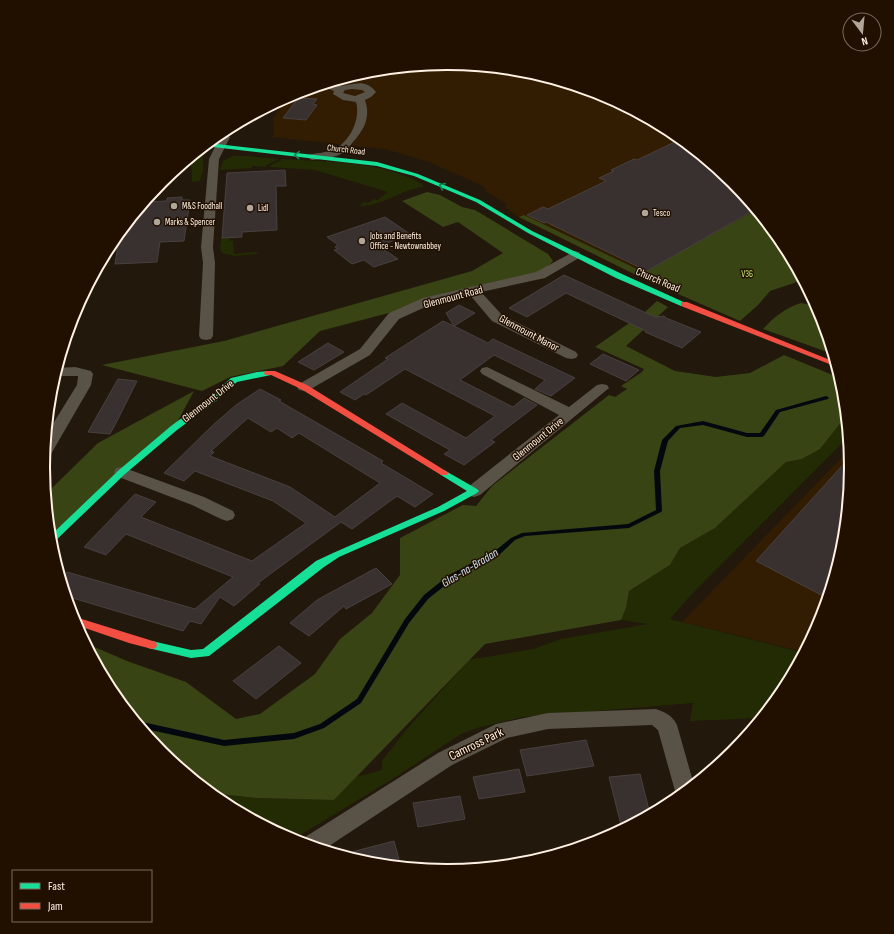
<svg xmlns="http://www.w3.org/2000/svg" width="894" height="934" viewBox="0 0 894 934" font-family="'Sofia Sans Condensed',sans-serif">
	<rect width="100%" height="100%" fill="#22180c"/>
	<g fill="#321d02">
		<path d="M447,63L526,71L602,94L672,131L733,181L758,213L646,280L518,217L504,206L507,204L485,191L487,190L483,186L429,162L385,149L271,137L274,135L273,119L288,96L293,94L368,71Z"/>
		<path d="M849,450L851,467L843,546L820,622L804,652L682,622Z"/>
	</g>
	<g fill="#232b04">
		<path d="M197,152L203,156V170L200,181L192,182L191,157Z"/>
		<path d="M233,156H247L279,159L267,165L266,167L252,166V168L220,170L223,161Z"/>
		<path d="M283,159C327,162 384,161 422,184L423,187C401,189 382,207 359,206L364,202L368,203L374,199L377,200L388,192L315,170L270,167L271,165Z"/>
		<path d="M221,238H230V241L233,240L234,254L257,252V254L235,256L222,253L220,248Z"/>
		<path d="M846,416L848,437L690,596L670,619L804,653L783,692L761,718L690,721L693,703L523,717L477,728L461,734L391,780L292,840L222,803L211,793L257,798L334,800L356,777L382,770V761L406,730L469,660L533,649L561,639L648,624L621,620L626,608L629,591L670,565L680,548L715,528L786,462L802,459L820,449Z"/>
	</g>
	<g fill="#394415">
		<path d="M427,192L440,195L462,207L475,210L548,254L553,261L545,269L530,276L320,331L283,366L230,377L202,391L102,365L224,341L472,271L503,253L458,222L443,227L402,201Z"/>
		<path d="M756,210L783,243L803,280L770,291L758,305L740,321L646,280L519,217L524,215L637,269L645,271Z"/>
		<path d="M657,301L668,307L626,346L675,371L716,377L750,373L784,355L840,378L843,388L846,416L820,449L802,459L786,462L715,528L680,548L670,565L629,591L626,608L621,620L485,644L334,800L257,798L211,793L161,753L111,691L85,643L127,661L186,682L236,719L260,714L315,674L340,639L372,613L400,575V538L463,505L476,506L492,486L609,395L615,397L627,389L621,386L642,372L644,369L595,347L645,312Z"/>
		<path d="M801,303L817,306L820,313L833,354L763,329C774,317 785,308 801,303Z"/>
		<path d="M194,391L174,428L50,536L46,494L98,443Z"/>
	</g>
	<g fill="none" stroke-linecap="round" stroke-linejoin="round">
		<path fill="#03080e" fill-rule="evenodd" d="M826,396L828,397L829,398L828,399L780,412L764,436L762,437H747L703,425L680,428L668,441L660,471L662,511L661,512L629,528L525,536L515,540L499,555L453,579L428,599L409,623L361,703L324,728L294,739L224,746L141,728L136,722L138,721L224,740L294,733L320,724L357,699L405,619L424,595L449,575L495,551L511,538L522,533L628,524L656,510L654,471L662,440L676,426L703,421L747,433H760L776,410Z"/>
	</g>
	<g fill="#393130" stroke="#494040" fill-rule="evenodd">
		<path d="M298,98L317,99L313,104L317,105L306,120L283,118Z"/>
		<path d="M681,139L733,181L756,209L647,271L546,222L544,223L527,215L543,207L548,209L606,181L599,178L614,171L611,170L634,159L637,160Z"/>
		<path d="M285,170L286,186H276L277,230L242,232V237L222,238L227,173Z"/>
		<path d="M182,197V200H190L184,241L160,242L157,262L115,264L118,245L110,246L144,202L167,201V198Z"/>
		<path d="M385,217L410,234L379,246L398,259L374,267L364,260L352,264L334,250L338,249L335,247L338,245L327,237Z"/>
		<path d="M564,275L655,317L664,316L666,318L701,332L682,348L645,332L646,331L566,293L527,317L509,308Z"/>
		<path d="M459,305L475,313L454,326L488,343L493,339L575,378L551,396L535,389L545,380L494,355L460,380L513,407L524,398L537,405L491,440L495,442L464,465L444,454L450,450L386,414L402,403L466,438L495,416L405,369L366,395L364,394L355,400L340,392L388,359L385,358L443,321L454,326L446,313Z"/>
		<path d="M328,343L344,352L314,370L298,362Z"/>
		<path d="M603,354L639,370L626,381L590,364Z"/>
		<path d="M118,379L137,381L117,421L110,434L88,432Z"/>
		<path d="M260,389L281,400L279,401L383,461L381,463L433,494L415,507L397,496L352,529L341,522L258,583L260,584L234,606L220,597L201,624L190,621L183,631L66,596L61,580L67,572L195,609L233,577L126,534L106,555L84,547L135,494L156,502L141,517L252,561L306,523L273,501L195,471L184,481L164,473L213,425L236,405ZM248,418L271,432L277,428L292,438L299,433L380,483L335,517L290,487L210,456L214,452L211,451Z"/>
		<path d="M850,457L851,467L843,546L827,598L756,561Z"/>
		<path d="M376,568L392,584L346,609L344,606L309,636L290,623L317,600Z"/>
		<path d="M279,646L301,663L256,699L233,681Z"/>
		<path d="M586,740L594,766L527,776L520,750Z"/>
		<path d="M519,769L525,792L479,799L473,777Z"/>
		<path d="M640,774L650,814L622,829L609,777Z"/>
		<path d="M460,796L465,819L418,827L413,803Z"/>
		<path d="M394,841L400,863L391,865L368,863L340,855Z"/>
	</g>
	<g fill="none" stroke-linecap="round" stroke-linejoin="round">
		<g fill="#595247" fill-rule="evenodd">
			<path d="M329,83C332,84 336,86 338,86C353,86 364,77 376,92L371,97L365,100C371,117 364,130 353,142C349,147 345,152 339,155C331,158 321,159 312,160L307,157L308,155C316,153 325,153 333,150C350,142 361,119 356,102L343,100L333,94L334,91L320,85ZM352,89L362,90L365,92L355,96L343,93L345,90Z"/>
			<path d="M225,134L230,137L219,159L213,247L215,263L213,336L211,339L206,340L201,339L199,336L203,263L201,247L209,159L220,137Z"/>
			<path d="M575,251L579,252L581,255L579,258L545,278L481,292L502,315L576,352L578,355L576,358L571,359L566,358L492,321L470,295L432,304L399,319L370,355L309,390L304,391L299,390L297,387L299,384L360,349L389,313L423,298L536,272Z"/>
			<path d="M75,367L91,371L93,374L91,385L51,454L44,455L46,435L77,385L78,376H54L57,368Z"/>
			<path d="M487,367L569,407L597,385L602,384L607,385L609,388L480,495L474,497L468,495L466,491L468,487L559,415L482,374L480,371L482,368Z"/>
			<path d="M122,467L204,497L233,511L235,515L233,519L227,521L221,519L192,505L116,476L114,472L116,468Z"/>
			<path d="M656,709C665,712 673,716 677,725L694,785L677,798L658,730L652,725L548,729L507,738L452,765L323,850L300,843L302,839L438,753L496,724L548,713Z"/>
		</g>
		<g fill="#16e098" fill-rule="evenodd">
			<path d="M208,143L377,162L418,174L480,200L532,231L622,274L688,304L684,306H681L616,278L528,233L476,202L414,176L377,166L204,146Z"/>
			<path d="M268,371H271L272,373L271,375L237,382L216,401L177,430L125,474L53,543L51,544L50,536L119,470L171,426L210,397L231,378L257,372Z"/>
			<path d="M444,470L477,489L479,491L477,493L444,511L339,557L324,567L209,656L191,658L148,648L147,645L148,642L152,641L191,650L203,649L316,561L333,553L438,507L467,491L441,475L439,473L441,471Z"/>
		</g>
		<g fill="#f24e42" fill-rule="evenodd">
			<path d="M681,302H687L835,362L837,367L681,306Z"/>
			<path d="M265,371H275L307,385L449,473L447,475H441L301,389L271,375H265L264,373Z"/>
			<path d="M72,616L156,642L157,645L156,648L152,649L129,643L76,625Z"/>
		</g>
	</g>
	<defs><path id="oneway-chevron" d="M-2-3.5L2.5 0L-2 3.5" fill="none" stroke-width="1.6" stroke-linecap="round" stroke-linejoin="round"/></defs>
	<g stroke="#1b8254">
		<use href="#oneway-chevron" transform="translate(297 155) rotate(-175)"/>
		<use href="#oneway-chevron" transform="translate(442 186) rotate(-157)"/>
	</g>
	<g fill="#b2a698" stroke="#211000" stroke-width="1.5">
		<circle cx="174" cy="206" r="4"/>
		<circle cx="250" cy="208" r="4"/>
		<circle cx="645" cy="213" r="4"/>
		<circle cx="157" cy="222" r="4"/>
		<circle cx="362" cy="241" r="4"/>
	</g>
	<g text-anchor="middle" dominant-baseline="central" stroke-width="3" stroke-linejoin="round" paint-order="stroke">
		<g font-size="9" fill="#fff2e4" stroke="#211000">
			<text transform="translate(346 150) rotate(7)">Church Road</text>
		</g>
		<g font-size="9" fill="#fff2e4" stroke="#211000" text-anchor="start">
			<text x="182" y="206">M&amp;S Foodhall</text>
			<text x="258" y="208">Lidl</text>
			<text x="653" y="213">Tesco</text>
			<text x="165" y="222">Marks &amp; Spencer</text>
			<text x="370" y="236">Jobs and Benefits<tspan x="370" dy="10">Office - Newtownabbey</tspan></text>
		</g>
		<g font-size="9" fill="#caef70" stroke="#211000">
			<text x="747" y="274">V36</text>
		</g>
		<g font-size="11" fill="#fff2e4" stroke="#211000">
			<text transform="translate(658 280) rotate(23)">Church Road</text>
			<text transform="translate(453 297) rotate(-15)">Glenmount Road</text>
			<text transform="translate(529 333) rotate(28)">Glenmount Manor</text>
			<text transform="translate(208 401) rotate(-38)">Glenmount Drive</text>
			<text transform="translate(538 439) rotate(-39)">Glenmount Drive</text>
		</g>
		<g font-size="12" font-style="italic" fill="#cbe1f1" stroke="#211000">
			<text transform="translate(470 568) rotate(-31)">Glas-na-Bradan</text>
		</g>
		<g font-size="13" fill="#fff2e4" stroke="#211000">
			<text transform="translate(476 744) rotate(-26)">Camross Park</text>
		</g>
	</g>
	<path d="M0 0H894V934H0ZM50 467a397 397 0 1 1 794 0a397 397 0 1 1-794 0Z" fill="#211000" fill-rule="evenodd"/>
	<path fill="none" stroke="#fff2e4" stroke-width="2" d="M50 467a397 397 0 1 1 794 0a397 397 0 1 1-794 0Z"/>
	<rect x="12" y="870" width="140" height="52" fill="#211000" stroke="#7a6a5b"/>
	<rect x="20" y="883" width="20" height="6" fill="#16e098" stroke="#7a6a5b"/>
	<text x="48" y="890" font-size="12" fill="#fff2e4">Fast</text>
	<rect x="20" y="903" width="20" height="6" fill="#f24e42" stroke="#7a6a5b"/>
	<text x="48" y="910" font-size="12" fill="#fff2e4">Jam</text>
	<g transform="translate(862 32) rotate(164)"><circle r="19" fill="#211000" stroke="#7a6a5b"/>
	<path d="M0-3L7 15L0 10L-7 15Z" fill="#b2a698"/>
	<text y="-6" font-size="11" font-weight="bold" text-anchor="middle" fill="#fff2e4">N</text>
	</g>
</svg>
